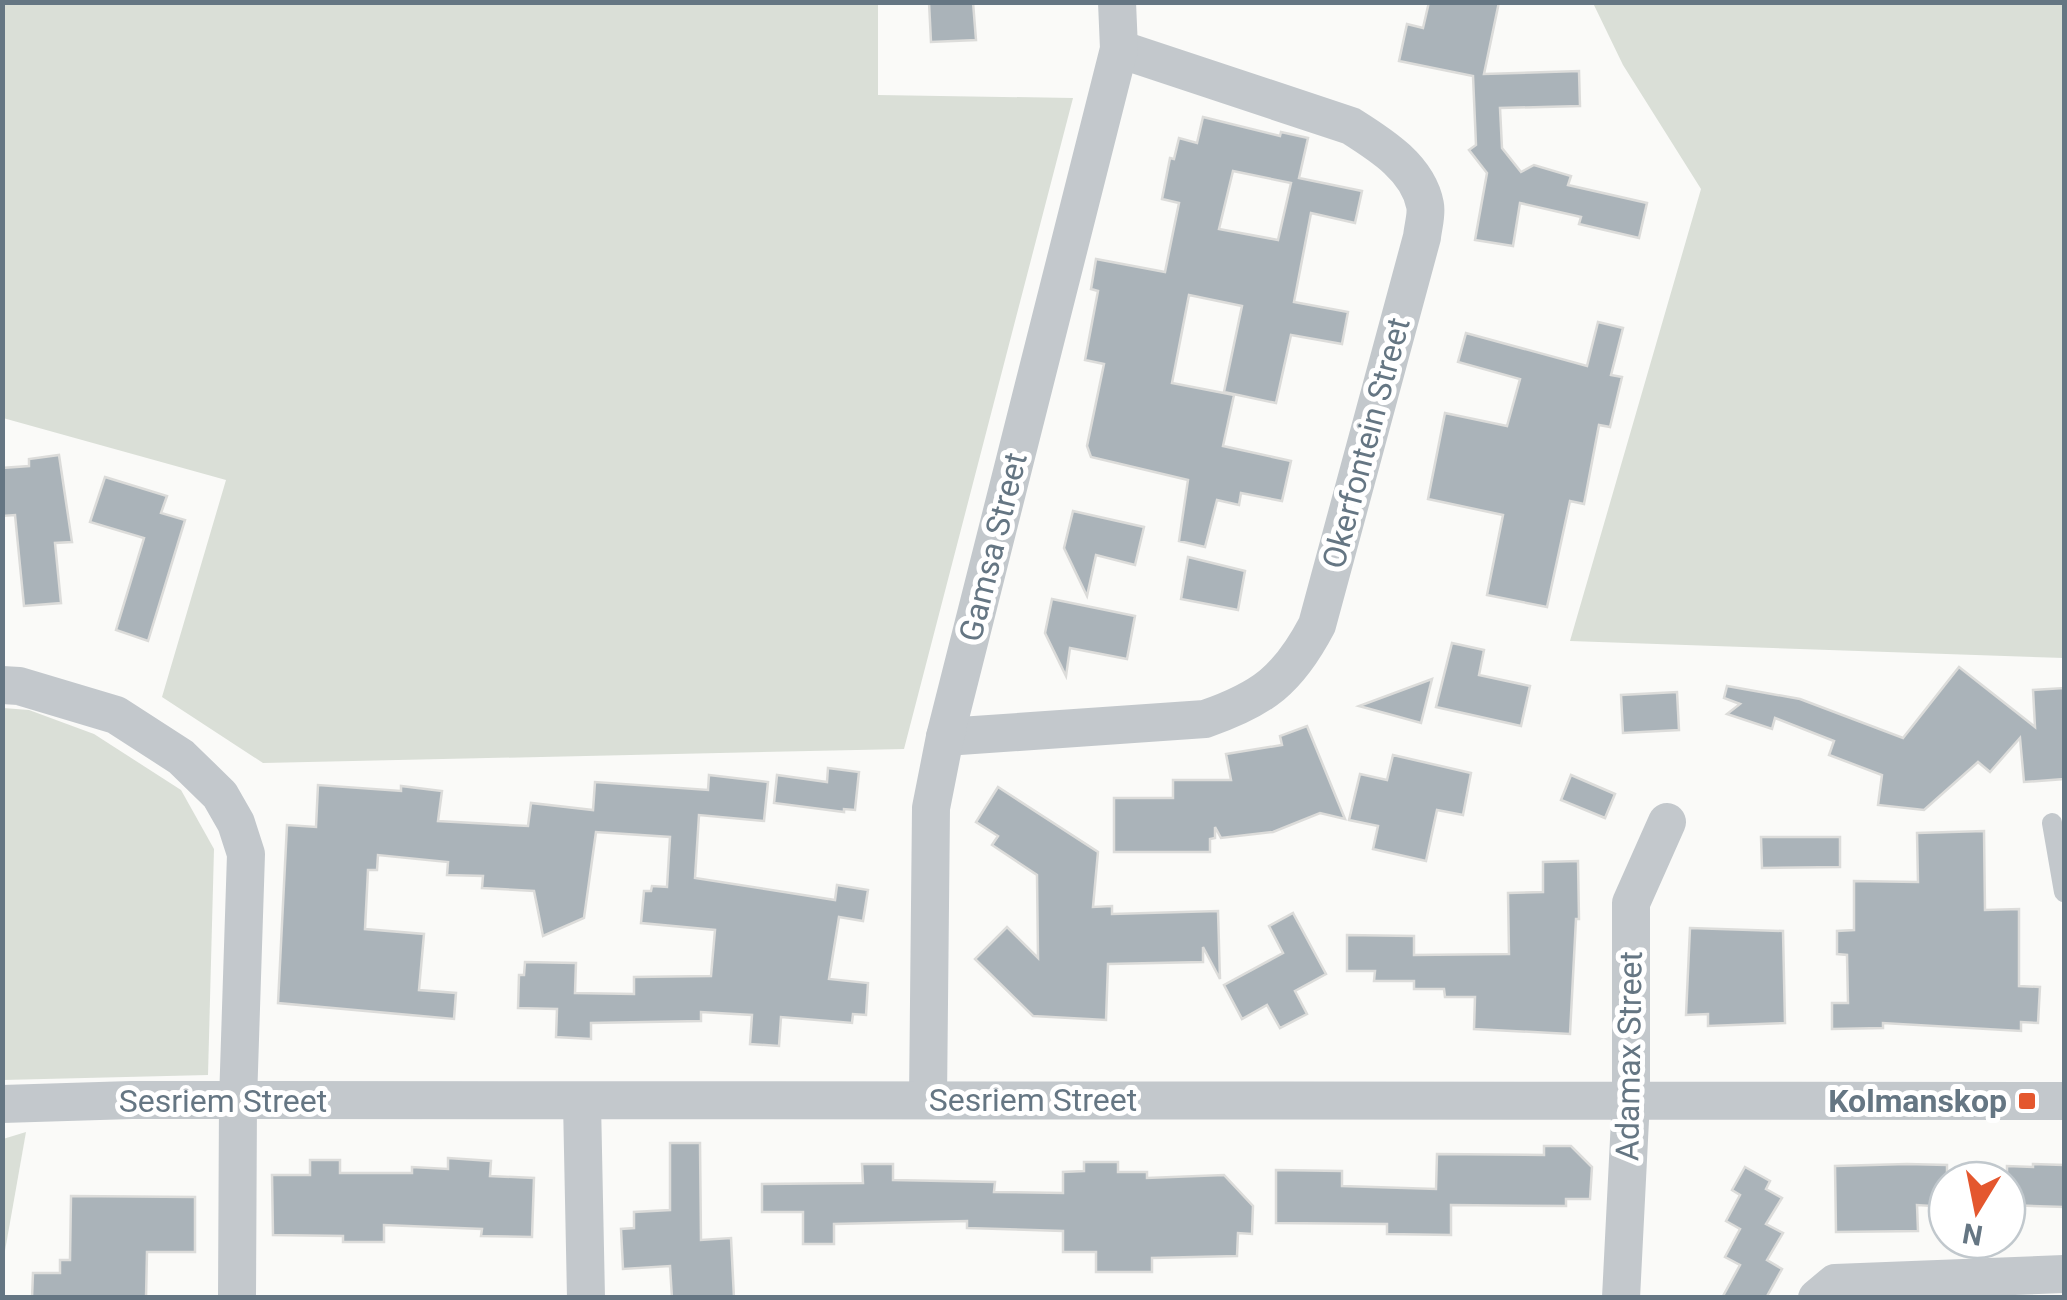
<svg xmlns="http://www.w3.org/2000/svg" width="2067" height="1300" viewBox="0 0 2067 1300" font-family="Roboto,sans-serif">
	<rect width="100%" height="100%" fill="#fafaf8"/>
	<g fill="#dadfd7">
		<path d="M2,3H878V95L1073,98L904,749L263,763L162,697L226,480L3,418Z"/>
		<path d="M1593,3H2064V658L1570,641L1701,189L1623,65Z"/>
		<path d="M3,708L29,710L94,734L181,790L214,849L208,1075L3,1080Z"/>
		<path d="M26,1132L3,1262V1139Z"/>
	</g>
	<g fill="#aab3b9" stroke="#dcdcda" stroke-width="2.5" fill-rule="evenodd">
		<path d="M929,2H973L976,40L931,42Z"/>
		<path d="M1429,2H1499L1484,74L1579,71L1580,106L1500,108L1502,148L1521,172L1534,165L1571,176L1568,185L1647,203L1639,238L1579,224L1581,217L1520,203L1513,246L1475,240L1487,173L1469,150L1476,145L1473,76L1399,61L1407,24L1423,28Z"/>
		<path d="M1203,117L1280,136L1281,132L1308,138L1299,178L1362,191L1355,223L1311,213L1294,302L1348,312L1342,344L1291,335L1276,403L1224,392L1242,306L1189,295L1172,383L1234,395L1223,446L1291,461L1282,501L1241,493L1239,505L1217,500L1205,547L1179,541L1188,480L1091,457L1087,446L1104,364L1085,360L1098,291L1091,289L1096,259L1165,272L1179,203L1162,199L1170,158L1174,159L1179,138L1197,143ZM1233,171L1291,183L1278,240L1219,229Z"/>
		<path d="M1598,322L1623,328L1611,375L1622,377L1610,427L1599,425L1584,504L1570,501L1547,607L1487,595L1503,515L1428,499L1445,413L1507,426L1520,379L1458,362L1466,333L1587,366Z"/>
		<path d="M59,455L72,542L55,543L61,603L24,606L15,515L2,516V468L29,466V459Z"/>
		<path d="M105,477L167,496L161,513L185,520L148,641L116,630L144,538L90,522Z"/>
		<path d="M1073,511L1144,527L1135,565L1096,555L1087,596L1064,548Z"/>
		<path d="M1188,557L1245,571L1238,610L1181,599Z"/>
		<path d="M1052,599L1135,616L1127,659L1070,648L1066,676L1045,633Z"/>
		<path d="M1452,643L1484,650L1479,675L1530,686L1521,726L1436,707Z"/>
		<path d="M1959,667L2035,727L2033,690L2064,688V779L2024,782L2020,738L1990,772L1978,762L1924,810L1878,805L1882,775L1829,755L1834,741L1775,718L1772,729L1727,714L1740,704L1724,698L1727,686L1800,699L1903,738Z"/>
		<path d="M1432,679L1421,723L1359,706Z"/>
		<path d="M1677,692L1679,730L1623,733L1621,695Z"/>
		<path d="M1307,726L1345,819L1320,813L1273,832L1221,838L1215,827V838L1210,839V852H1114V798H1173V780H1231L1226,754L1282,745L1280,736Z"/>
		<path d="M1393,755L1471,773L1463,815L1437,810L1426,861L1373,849L1378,826L1349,820L1360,774L1387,780Z"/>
		<path d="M828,768L859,772L855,810L844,809V812L774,803L777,775L827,782Z"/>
		<path d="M709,775L768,782L764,821L699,815L695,878L835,900L837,885L868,890L863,921L839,917L829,979L868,983L866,1015L853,1014L852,1023L781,1017L779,1046L750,1044L752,1015L701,1012V1021L591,1023V1039L556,1037L557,1009L518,1008L519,975H524L525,962L576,963L575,993L634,994V977L711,976L715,930L641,923L644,891H651L652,886L667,887L670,837L596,832L584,918L543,936L534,891L482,888L483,876L447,875L448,862L378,855L377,870H368L365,929L424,934L419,990L456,993L454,1019L278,1003L287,825L316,827L318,785L401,791V786L442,791L438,821L528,826L531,803L593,810L595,782L708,790Z"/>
		<path d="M1571,775L1615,794L1605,818L1561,800Z"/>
		<path d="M998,787L1098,852L1093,907L1112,906V914L1218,911L1220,979L1203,947V962L1108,964L1106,1020L1033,1016L975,959L1007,927L1038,958L1037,875L992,845L998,836L976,822Z"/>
		<path d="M1984,831L1985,910L2019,909V986L2040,987L2038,1023L2021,1022V1031L1883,1023V1028L1832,1029V1003H1848L1847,955L1837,954V931L1854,930V881L1918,882L1917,833Z"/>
		<path d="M1761,837H1840V867L1762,868Z"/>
		<path d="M1578,861L1579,919H1576L1570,1034L1474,1029L1475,997H1445L1444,989H1414V981H1374L1375,971H1347V935L1414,936V955L1509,954L1508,893L1543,892V862Z"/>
		<path d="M1293,913L1326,974L1295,991L1307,1014L1280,1028L1267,1005L1242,1019L1224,985L1283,953L1269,926Z"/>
		<path d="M1690,928L1783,931L1785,1023L1708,1026V1014L1686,1015Z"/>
		<path d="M670,1143H700L701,1240L731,1238L734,1298H672L670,1266L623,1269L621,1229L634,1228V1212L670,1210Z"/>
		<path d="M1544,1146H1571L1592,1167L1590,1199H1566V1206L1451,1205V1235L1387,1234V1224L1276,1223V1170L1342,1171V1186L1436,1189L1437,1154L1544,1155Z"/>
		<path d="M448,1158L491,1161L490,1176L534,1178L532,1237L481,1236L482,1229L384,1225V1242H343V1236L273,1235L272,1175H310V1160H340V1173H412V1167L448,1169Z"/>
		<path d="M1084,1162H1118V1172H1147V1178L1224,1175L1253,1206L1252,1234L1238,1233L1237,1256L1152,1258V1272H1096V1252H1063V1231L967,1228V1221L834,1224V1244H803V1212H762V1184L863,1183L862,1164H893V1180L995,1182L994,1192L1063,1193V1172L1084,1171Z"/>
		<path d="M1907,1164L1947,1165V1207L1917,1205L1918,1231L1836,1232L1835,1166Z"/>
		<path d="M2033,1164L2064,1165V1207L2007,1205V1166L2033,1167Z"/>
		<path d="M1745,1167L1770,1181L1766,1189L1782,1198L1766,1224L1783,1233L1767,1260L1782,1269L1766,1298H1722L1740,1265L1725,1257L1740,1229L1726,1221L1740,1195L1732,1190Z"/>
		<path d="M71,1196L195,1197V1252H147L146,1298H32L33,1273H60V1260H70Z"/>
	</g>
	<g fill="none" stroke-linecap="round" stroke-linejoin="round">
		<path stroke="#c3c8cc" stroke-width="20" d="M2052,823L2064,892"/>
		<g stroke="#c3c8cc" stroke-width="38">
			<path d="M2,685L19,686L116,715L181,757L220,795L236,823L246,854L238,1101L237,1298"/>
			<path d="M945,737L1205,719C1263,699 1288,680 1317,625L1422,237C1423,227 1427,214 1425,205C1418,168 1381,145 1351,126L1119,49"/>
			<path d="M928,1100L931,808L945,737L1119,49L1117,2"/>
			<path d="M582,1102L586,1298"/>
			<path d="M2,1104L132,1100L2064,1101"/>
			<path d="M1621,1298L1631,1100V903L1667,822"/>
			<path d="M1817,1298L1835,1283L2064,1274"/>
		</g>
	</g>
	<rect fill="#e4572e" stroke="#fff" stroke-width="4" x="2017" y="1091" width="20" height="20" rx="5"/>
	<g text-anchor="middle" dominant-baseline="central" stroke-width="10" stroke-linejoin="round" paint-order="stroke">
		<g font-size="32" fill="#657683" stroke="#fff">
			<text transform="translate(1366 443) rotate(-75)">Okerfontein Street</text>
			<text transform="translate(993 547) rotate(-76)">Gamsa Street</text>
			<text transform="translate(1629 1056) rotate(-89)">Adamax Street</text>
			<text x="1033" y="1100">Sesriem Street</text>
			<text x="223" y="1101">Sesriem Street</text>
		</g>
		<g font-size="32" font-weight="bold" fill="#657683" stroke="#fff" text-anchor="end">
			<text x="2007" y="1101">Kolmanskop</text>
		</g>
	</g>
	<rect width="2067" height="1300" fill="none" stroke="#657683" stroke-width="10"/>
	<g transform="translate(1977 1210) rotate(190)"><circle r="48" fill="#ffffff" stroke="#c1c8cd" stroke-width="2.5"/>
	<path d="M0-8L18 38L0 25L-18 38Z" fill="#e4572e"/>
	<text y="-15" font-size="28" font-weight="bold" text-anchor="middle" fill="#657683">N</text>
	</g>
</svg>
